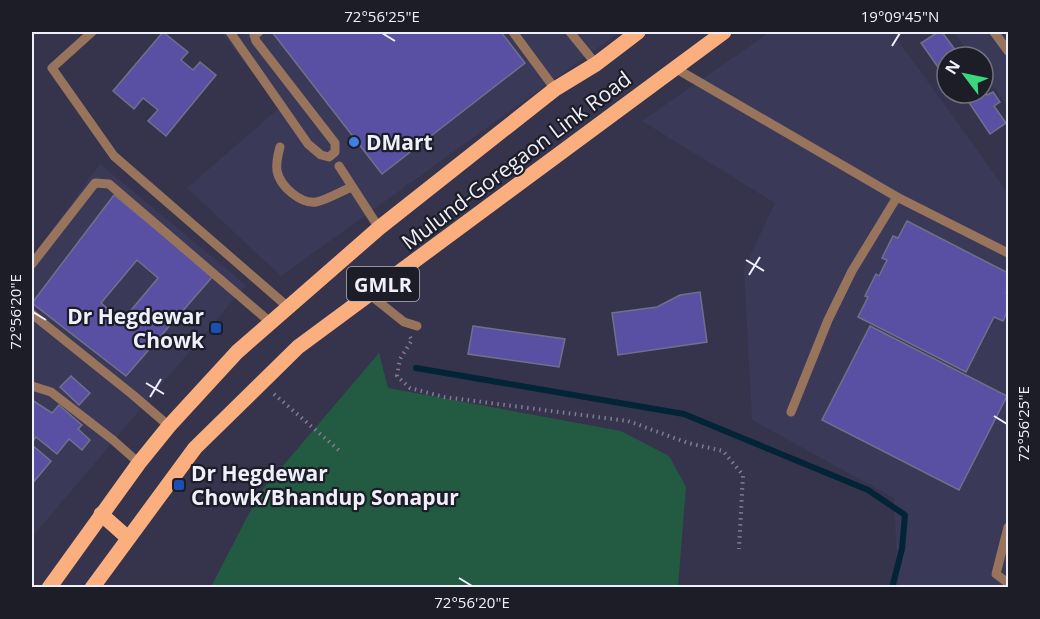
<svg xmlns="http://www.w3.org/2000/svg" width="1040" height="619" viewBox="0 0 1040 619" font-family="'Open Sans',sans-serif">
	<rect width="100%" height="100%" fill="#35344c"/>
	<g fill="#3b3958">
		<path d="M221,32H620L281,276L187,188L279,108Z"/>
		<path d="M770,32H903L897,39L1008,193V587H898L894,498L752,420L744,269L775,203L642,121Z"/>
		<path d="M954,32H1008V107L983,72V57H972Z"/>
		<path d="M100,164L246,285L32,537V257Z"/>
	</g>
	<path fill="#235b42" d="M379,353L388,388L621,431L669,456L686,487L678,587H211L259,494Z"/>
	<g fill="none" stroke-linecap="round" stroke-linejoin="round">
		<path stroke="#022436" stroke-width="6" d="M416,368L684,414L868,490L905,515L902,549L892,588"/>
	</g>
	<g fill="#5a50a3" stroke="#70708b" stroke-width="1.5" fill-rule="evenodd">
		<path d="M163,32L188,52L181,60L193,70L200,62L216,75L166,136L148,121L158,110L143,98L134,109L113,91Z"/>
		<path d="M272,32H501L525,63L382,174Z"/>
		<path d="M938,32H942L956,51L960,48L966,56L947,57V80L921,43Z"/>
		<path d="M983,89L987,95L993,92L1000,102L994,106L1006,123L990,134L966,98L961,101L956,93H983Z"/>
		<path d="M114,195L213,276L126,376L32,303ZM137,260L158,278L122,321L101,303Z"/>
		<path d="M907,221L1008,273V289L1006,293L1008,294V309L1003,321L994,317L966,372L858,317L868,297L865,296L876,274L879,276L887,260L882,258L893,236L898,238Z"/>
		<path d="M700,292L707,342L618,355L612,313L657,307L680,295Z"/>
		<path d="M473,326L565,339L559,367L468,354Z"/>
		<path d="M870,326L1007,396L959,490L822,420Z"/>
		<path d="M71,376L90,393L79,405L60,387Z"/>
		<path d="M32,400L52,413L59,405L82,425L78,429L90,440L82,450L69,439L57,454L36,437L32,442Z"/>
		<path d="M32,445L51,461L32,484Z"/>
	</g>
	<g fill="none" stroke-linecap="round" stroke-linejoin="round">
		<g stroke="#7e7d91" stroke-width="4" stroke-dasharray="1.5 4.5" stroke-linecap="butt">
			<path d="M410,337L412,340L400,359L397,376L410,388L444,397L628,421L688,443L723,451L743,475L739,549"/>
			<path d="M274,394L341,452"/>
		</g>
		<g stroke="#99745d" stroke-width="9">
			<path d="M92,32L52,68L114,156L288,307"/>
			<path d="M230,32L308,144L321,155L329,157L335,152V143L256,41L254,35L259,32"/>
			<path d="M513,32L555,89"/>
			<path d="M570,32L596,64"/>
			<path d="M994,32L1008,51"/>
			<path d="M675,68L897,197L1008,253"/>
			<path d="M280,147C278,154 276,163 277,171C280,186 300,204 316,202C327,200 341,191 352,187"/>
			<path d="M339,166L379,228"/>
			<path d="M32,264L95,183L109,184L270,322"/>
			<path d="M369,294L404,322L417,326"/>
			<path d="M32,314L133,395L169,426"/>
			<path d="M32,386L51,392L113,440L139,463"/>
			<path d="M791,412L828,320L852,271L897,197"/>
			<path d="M1008,527L996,574L1008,583"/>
		</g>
		<g stroke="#fbaf7f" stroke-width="15">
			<path d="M101,514L128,538"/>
			<path d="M49,588L139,463L169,426L237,352L379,228L555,89L596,64L638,32"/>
			<path d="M92,588L195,448L298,347L724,32"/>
		</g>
	</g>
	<path fill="none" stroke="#f0f0fd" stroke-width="2" d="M382,33L395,41M892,46L900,33M746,260L764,271M749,275L760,257M33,312L46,320M146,383L164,394M150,397L161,379M994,416L1007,424M459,578L472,586"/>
	<circle fill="#3f7fe0" stroke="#1d1d28" stroke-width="2" cx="354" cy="142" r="6"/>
	<g fill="#1a4fb4" stroke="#1d1d28" stroke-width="2">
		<rect x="210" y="322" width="12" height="12" rx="3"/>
		<rect x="173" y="479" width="12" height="12" rx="3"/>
	</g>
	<g text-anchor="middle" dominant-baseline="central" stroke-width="4.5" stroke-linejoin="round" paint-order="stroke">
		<rect fill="#1d1d28" stroke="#b1b1bd" stroke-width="1.5" x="347" y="267" width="72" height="34" rx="4.5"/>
		<g font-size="20" font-weight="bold" fill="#f0f0fd">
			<text x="383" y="284">GMLR</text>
		</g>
		<g font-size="21" font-weight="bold" fill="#f0f0fd" stroke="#1d1d28" text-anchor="start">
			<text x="366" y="142">DMart</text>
			<text x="204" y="316" text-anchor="end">Dr Hegdewar<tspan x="204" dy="24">Chowk</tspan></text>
			<text x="191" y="473">Dr Hegdewar<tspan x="191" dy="24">Chowk/Bhandup Sonapur</tspan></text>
		</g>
		<g font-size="21" fill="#f0f0fd" stroke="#1d1d28">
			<text transform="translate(516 160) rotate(-37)">Mulund-Goregaon Link Road</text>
		</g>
	</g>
	<rect width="1040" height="619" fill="none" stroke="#1d1d28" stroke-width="66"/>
	<g transform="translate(965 75) rotate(302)"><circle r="28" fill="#1d1d28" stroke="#71717d" stroke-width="1.5"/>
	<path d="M0-4.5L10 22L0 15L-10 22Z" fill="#3ad77f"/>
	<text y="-9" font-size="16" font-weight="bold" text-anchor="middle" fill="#f0f0fd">N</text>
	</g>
	<rect x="33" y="33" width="974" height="553" fill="none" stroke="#f0f0fd" stroke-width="2"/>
	<g font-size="15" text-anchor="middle" fill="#f0f0fd">
		<text x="382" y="22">72°56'25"E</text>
		<text x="900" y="22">19°09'45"N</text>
		<text transform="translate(16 312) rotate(-90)" y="5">72°56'20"E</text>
		<text transform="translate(1024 424) rotate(-90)" y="5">72°56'25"E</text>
		<text x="472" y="608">72°56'20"E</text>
	</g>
</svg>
